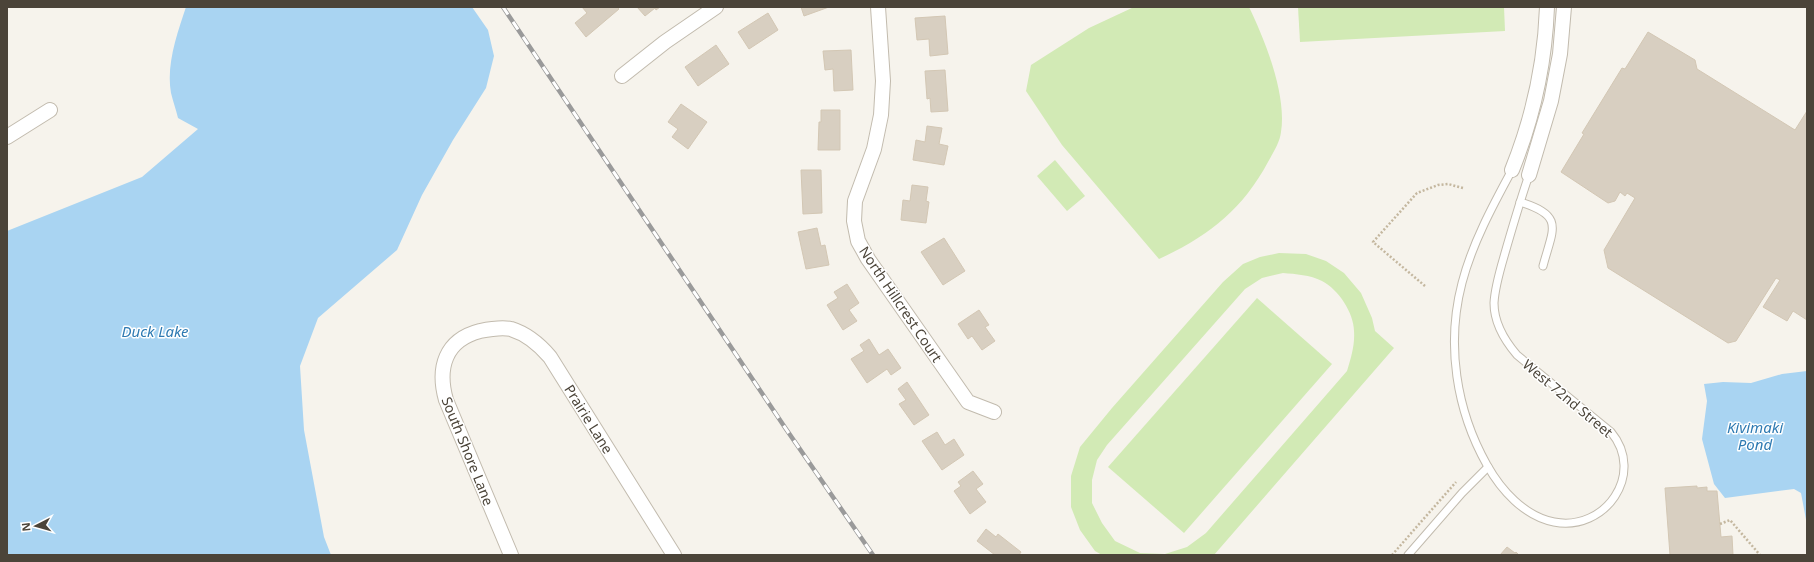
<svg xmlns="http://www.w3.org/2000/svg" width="1814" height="562" viewBox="0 0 1814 562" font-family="'Noto Sans',sans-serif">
	<rect width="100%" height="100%" fill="#f6f3ec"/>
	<g fill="#d2eab5" fill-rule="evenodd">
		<path d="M1134,7H1249C1265,40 1287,95 1281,132C1280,142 1273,153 1268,162C1242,210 1209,236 1159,259L1062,145L1026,91L1031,65L1089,28Z"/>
		<path d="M1298,7H1504L1505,31L1300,42Z"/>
		<path d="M1055,160L1085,196L1067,211L1037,176Z"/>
		<path d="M1279,253L1306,254L1326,261L1344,273L1361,293L1372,318L1375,331L1394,348L1214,555H1102L1095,551L1080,530L1071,507V476L1080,447L1112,408L1223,282L1243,264L1260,257ZM1283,273C1296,274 1310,275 1322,281C1338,289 1354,313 1354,331C1355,345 1351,358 1347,371L1206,533L1187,547L1165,554L1140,553L1115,541L1102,523L1092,503V480L1097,460L1107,445L1245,289L1262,278Z"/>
		<path d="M1257,298L1332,364L1184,533L1108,467Z"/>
	</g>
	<g fill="#a9d4f2">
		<path d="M186,7H472L488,30L494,56L486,88L453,140L422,195L397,250L318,318L300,366L304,430L324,537L331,555H7V231L142,177L198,129L178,118C176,110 173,101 171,93C166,65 177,34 186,7Z"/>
		<path d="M1807,371V525L1801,493L1794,489L1725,498L1714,484L1702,439L1707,401L1704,384L1723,382L1751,383L1782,374Z"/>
	</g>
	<g fill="#d8cfc1" stroke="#d3c7b4">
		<path d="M582,7H617L619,9L586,37L575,23L587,13Z"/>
		<path d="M637,7H660L656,10L655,8L645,16Z"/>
		<path d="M801,7H829L804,16Z"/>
		<path d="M768,13L778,30L749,49L738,32Z"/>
		<path d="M945,16L948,54L930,56L929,39L917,40L915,18Z"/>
		<path d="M1648,32L1695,60L1697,69L1795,130L1807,111V320L1793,311L1787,321L1763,307L1780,280L1776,278L1736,341L1728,343L1608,268L1604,250L1635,198L1627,193L1625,196L1620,192L1615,201L1608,203L1561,172L1584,134L1582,133L1622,68L1625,69Z"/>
		<path d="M716,45L729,64L698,86L685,67Z"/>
		<path d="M851,50L853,90L834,91L833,69L825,70L823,51Z"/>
		<path d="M945,70L948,111L931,112L930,98L927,99L925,71Z"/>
		<path d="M681,104L707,122L688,149L672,137L678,129L668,122Z"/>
		<path d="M821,110H840V150H818L819,122H821Z"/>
		<path d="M927,126L942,128L939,144L948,146L944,165L913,160L916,140L925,142Z"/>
		<path d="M801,170H821L822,213L803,214Z"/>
		<path d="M912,185L928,187L926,201L929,202L926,223L901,220L903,200L910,201Z"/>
		<path d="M817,228L821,246L825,245L829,265L806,269L798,232Z"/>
		<path d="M944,238L965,271L943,285L921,252Z"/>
		<path d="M847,284L859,303L849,310L857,321L843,330L827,305L838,298L834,292Z"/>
		<path d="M979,310L989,325L985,327L995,341L982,350L972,336L968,339L958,324Z"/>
		<path d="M869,339L879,355L888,349L901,368L891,375L887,369L867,383L851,359L864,351L860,345Z"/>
		<path d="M907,382L929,415L914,425L899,404L906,400L898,389Z"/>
		<path d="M937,432L945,445L954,439L964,455L942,470L922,441Z"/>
		<path d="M973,471L983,484L976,489L986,502L970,514L954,491L961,486L958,482Z"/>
		<path d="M1697,486V488L1707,487V491H1717L1721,537L1732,536L1733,555H1736H1670L1665,488Z"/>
		<path d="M986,529L996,537L998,534L1021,552L1019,555H995L977,541Z"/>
		<path d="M1507,547L1515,553L1516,552L1519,555H1500Z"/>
	</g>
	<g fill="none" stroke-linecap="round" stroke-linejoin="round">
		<g stroke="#c2bbae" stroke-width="9">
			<g id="lane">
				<path d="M1512,170C1493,205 1472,244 1462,283C1446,344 1456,410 1487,465C1501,490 1524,516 1554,522C1605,532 1646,474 1611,432L1517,355C1505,341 1494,322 1494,303C1495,284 1502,264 1507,246C1514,222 1521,198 1529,175"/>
				<path d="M1520,202C1565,216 1553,228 1543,266"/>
				<path d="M1408,555L1462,493L1488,467"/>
			</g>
		</g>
		<g stroke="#c2bbae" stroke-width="16">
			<g id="street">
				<path d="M878,7L883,81L881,115L874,149L855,201L854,221L858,241L868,259L968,402L994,412"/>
				<path d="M622,76L665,42L716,7"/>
				<path d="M7,137L50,110"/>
				<path d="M1512,170C1533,118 1545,62 1547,7"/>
				<path d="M1529,175L1551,101L1560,54L1564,7"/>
				<path d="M511,555L446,400C437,368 445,340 480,331C490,329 501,327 511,329C527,334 539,344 550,357L674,555"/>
			</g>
		</g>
		<g stroke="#c4b79f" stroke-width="2.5" stroke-dasharray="2 2" stroke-linecap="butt">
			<path d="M1425,286L1373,242L1417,193L1438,185L1448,184L1463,188"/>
			<path d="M1720,524L1730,520L1760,555"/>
			<path d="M1392,555L1456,482"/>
		</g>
		<use href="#lane" stroke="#fff" stroke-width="7"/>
		<use href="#street" stroke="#fff" stroke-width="14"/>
		<g stroke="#9a9a9a" stroke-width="4.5">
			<path id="rail" d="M503,7L786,429L873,555"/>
		</g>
		<use href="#rail" stroke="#fff" stroke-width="3" stroke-dasharray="9" stroke-linecap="butt"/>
	</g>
	<g text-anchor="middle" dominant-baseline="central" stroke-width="3" stroke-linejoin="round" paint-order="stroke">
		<g font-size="14" fill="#4b4439" stroke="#fff">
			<text transform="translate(901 304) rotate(56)">North Hillcrest Court</text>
			<text transform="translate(1568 398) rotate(40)">West 72nd Street</text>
			<text transform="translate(589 419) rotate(58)">Prairie Lane</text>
			<text transform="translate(468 451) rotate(68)">South Shore Lane</text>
		</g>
		<g font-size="15" font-style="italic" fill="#2e7ab2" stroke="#fff">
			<text x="155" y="331">Duck Lake</text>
			<text x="1755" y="427">Kivimaki<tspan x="1755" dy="17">Pond</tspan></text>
		</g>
	</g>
	<rect width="1814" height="562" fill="none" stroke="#4b4439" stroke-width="16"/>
	<g transform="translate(36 526) rotate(264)" stroke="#ffffff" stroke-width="3" paint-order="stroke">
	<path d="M0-3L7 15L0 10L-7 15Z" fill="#4b4439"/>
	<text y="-6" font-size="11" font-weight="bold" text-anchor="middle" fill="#4b4439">N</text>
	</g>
</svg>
